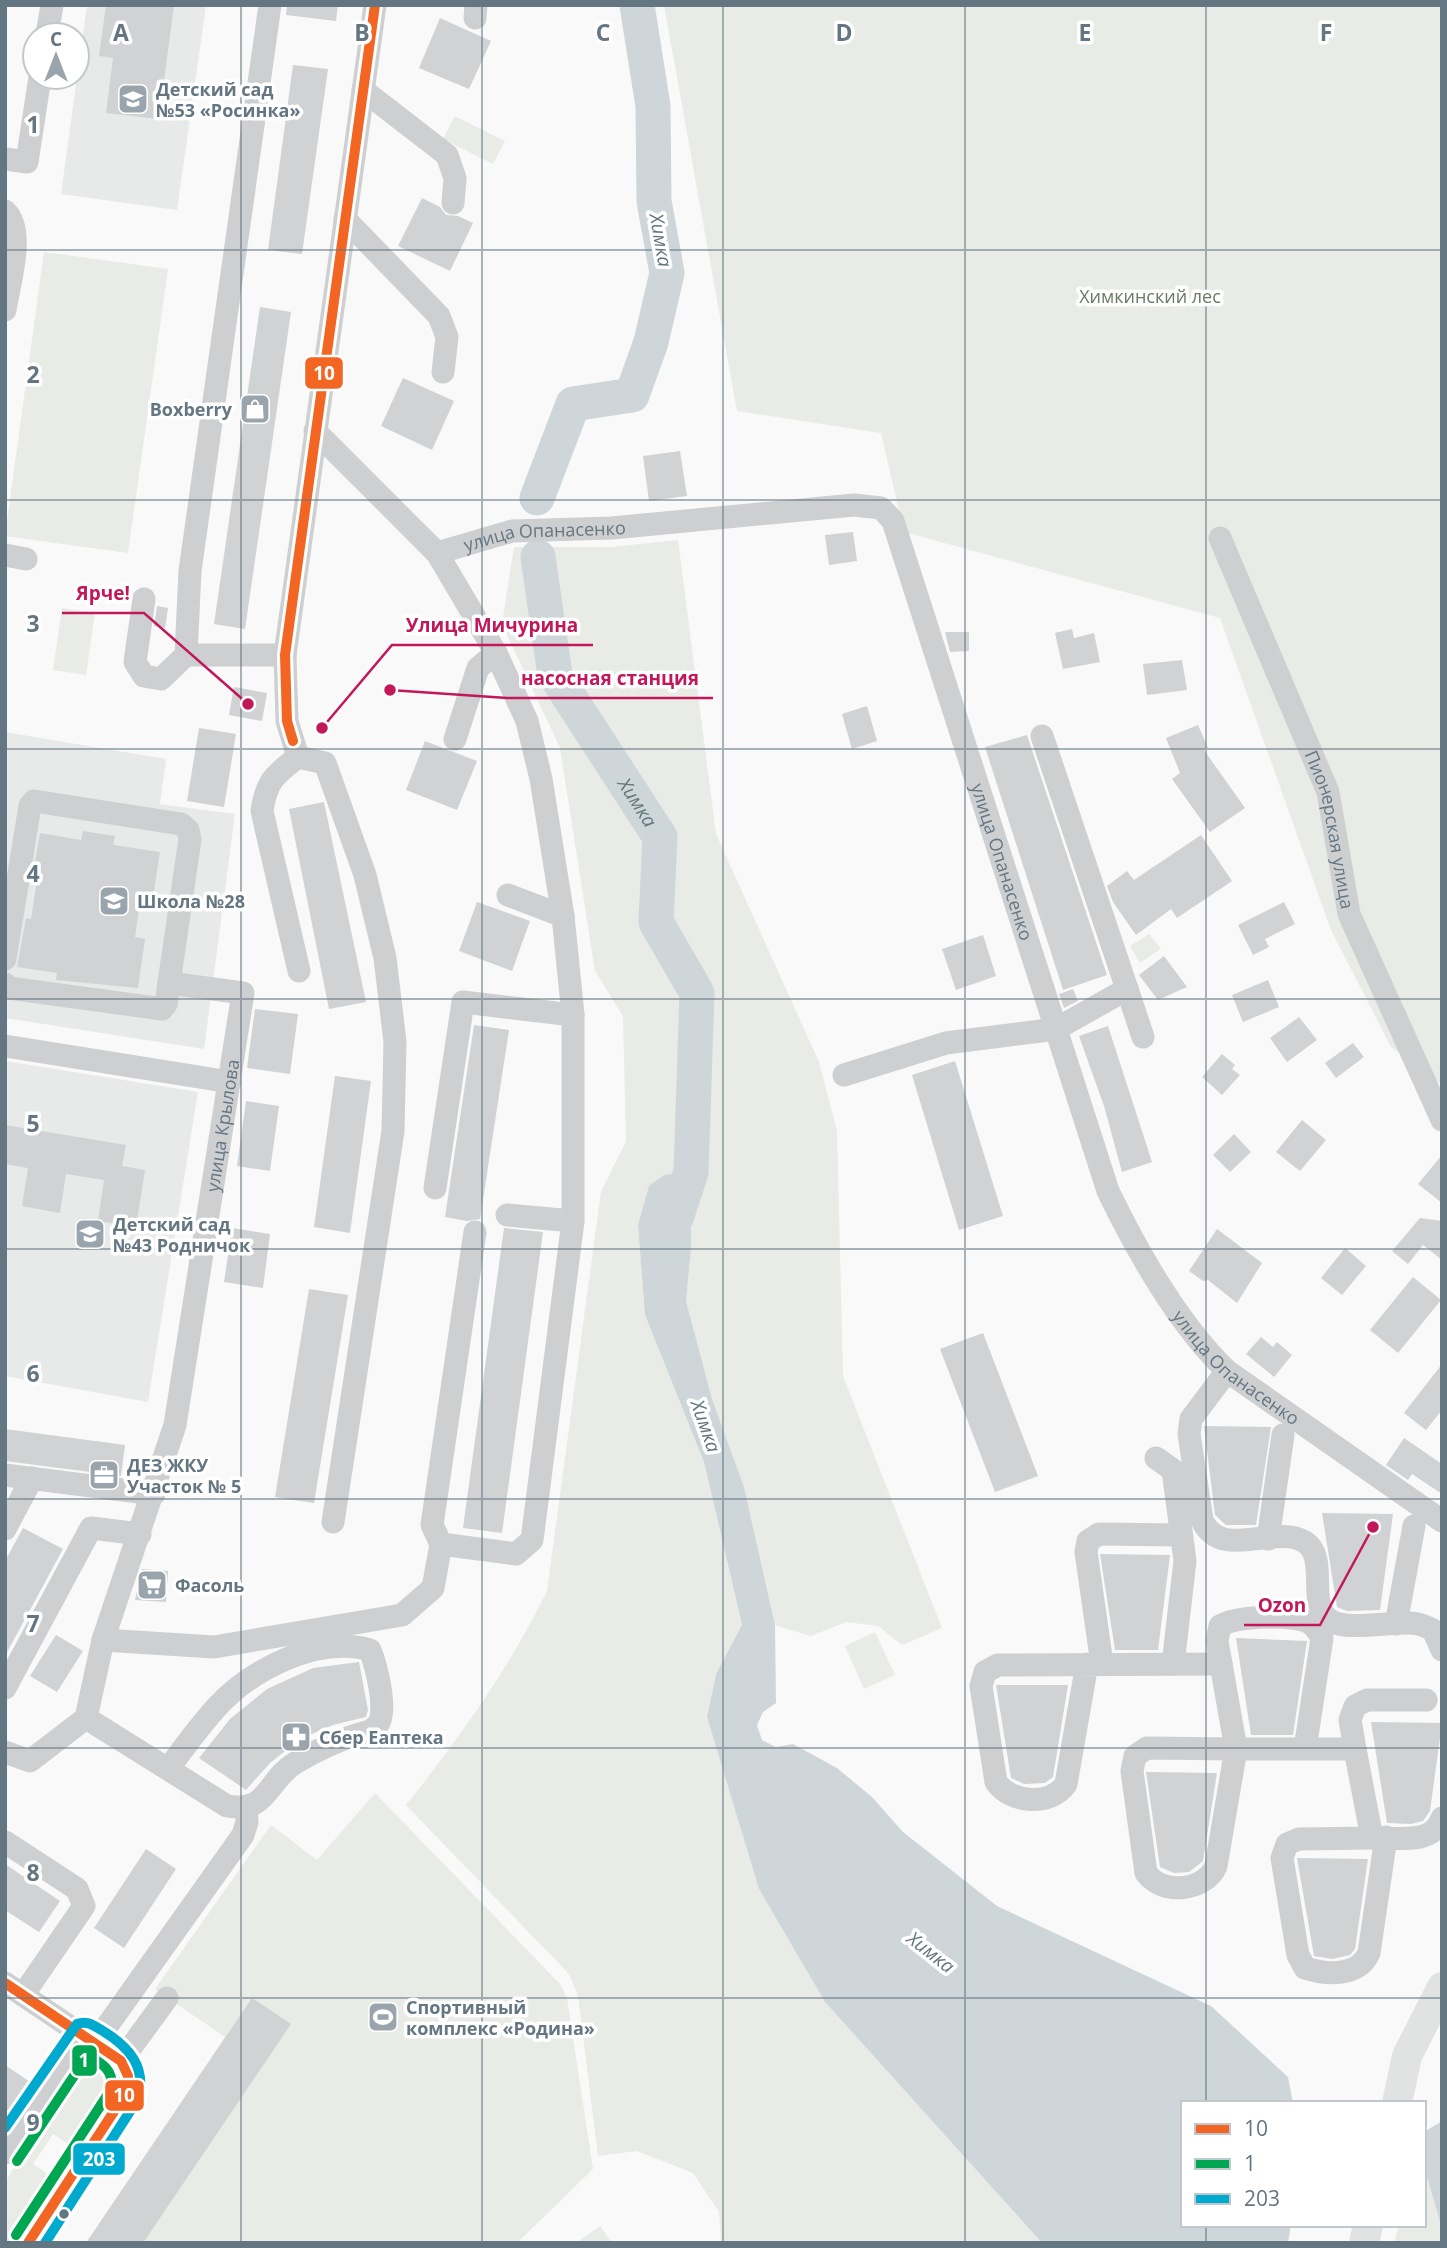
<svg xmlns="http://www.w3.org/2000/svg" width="1447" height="2248" viewBox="0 0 1447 2248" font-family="'Open Sans',sans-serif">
	<rect width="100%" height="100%" fill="#f9f9f9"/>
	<g fill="#e8e9e9">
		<path d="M87,5H206L177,210L61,194Z"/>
		<path d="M5,732L166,759L160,804L235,814L204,1049L5,1018Z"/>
		<path d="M5,1061L198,1092L148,1402L5,1376Z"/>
	</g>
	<g fill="#e8ebe6">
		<path d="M664,5H1442V1085L1391,1047L1331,930L1220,618L904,532L881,433L737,411Z"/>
		<path d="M455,116L505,141L493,164L443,139Z"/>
		<path d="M44,252L168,269L128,553L5,536Z"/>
		<path d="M678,540L716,834L819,1062L837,1131L843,1376L942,1628L902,1645L878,1626L846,1622L811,1636L775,1625L744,1487L712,1399L686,1301L691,1249V1173L638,1225L645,1315L704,1462L742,1626L716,1674L707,1717L759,1889L825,2002L1042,2243H721L719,2212L693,2173L637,2151L598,2156L578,1996L569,1974L406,1805C461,1736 508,1670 547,1591L601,1192L626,1141L623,1016L595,971L560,748L502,624L514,547H612Z"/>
		<path d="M62,608L95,613L86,675L53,670Z"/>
		<path d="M1149,934L1161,949L1140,963L1130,946Z"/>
		<path d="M875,1632L895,1675L864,1689L845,1646Z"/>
		<path d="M375,1793L561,1985L567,1998L593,2169L517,2243H86L225,2037L155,1989L271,1825L317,1860Z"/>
		<path d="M95,2071L108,2079L114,2097L79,2151L53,2134L33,2164L52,2177L10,2243H5V2182L76,2072Z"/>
		<path d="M1424,2167L1442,2228V2243H1394L1399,2225H1424Z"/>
		<path d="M600,2226L612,2243H576Z"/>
	</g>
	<g fill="#ced6d9">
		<path d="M691,1172V1249L686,1301L712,1399L744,1487L775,1625L776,1703L763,1712L757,1725L762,1740L776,1747L793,1744L837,1768L872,1797L903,1832L997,1906L1211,2006L1288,2077L1293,2103H1183V2225H1291L1288,2243H1042L825,2002L759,1889L707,1717L716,1674L742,1625L704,1462L645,1315L638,1225L649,1186L664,1175Z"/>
		<path d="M1442,2121V2228L1424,2167V2132Z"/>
	</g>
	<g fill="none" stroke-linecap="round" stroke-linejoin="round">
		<g stroke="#ced6d9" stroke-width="35">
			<path d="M537,498L573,404L632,395L651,342L667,273L654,201L653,106L637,5"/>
			<path id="s1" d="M538,557L555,675L660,837L656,922L697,993L691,1172L676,1218"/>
		</g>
	</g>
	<g fill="#d0d2d3">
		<path d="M106,5H174L159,119L106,113L113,58L99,56Z"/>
		<path d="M287,5H338L336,21L286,15Z"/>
		<path d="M440,18L491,41L469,89L419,68Z"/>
		<path d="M293,65L328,69L302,254L268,250Z"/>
		<path d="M422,198L440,207L446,215L458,216L473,223L450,271L398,246Z"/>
		<path d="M260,307L291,312L245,629L214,624Z"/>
		<path d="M403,378L454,401L432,450L381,426Z"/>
		<path d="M680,451L687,496L649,501L643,456Z"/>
		<path d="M853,532L857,561L829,565L825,535Z"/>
		<path d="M157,606L168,608L165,628L154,626Z"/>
		<path d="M1072,629L1074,638L1094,633L1100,662L1063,669L1055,633Z"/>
		<path d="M945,632H969V651L950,652Z"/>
		<path d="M1182,660L1187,690L1147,695L1143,664Z"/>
		<path d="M234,687L267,693L262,721L229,715Z"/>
		<path d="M867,706L877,741L852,749L842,714Z"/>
		<path d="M1198,725L1208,748L1204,750L1245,808L1210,832L1172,779L1180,773L1166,738Z"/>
		<path d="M199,728L236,734L224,807L187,801Z"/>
		<path d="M1027,735L1107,975L1063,990L985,747Z"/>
		<path d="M425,741L477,761L457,810L406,790Z"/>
		<path d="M324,802L366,1002L329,1009L289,809Z"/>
		<path d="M83,831L115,836L113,845L160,852L152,904L140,902L135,937L145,939L138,988L56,980L57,973L17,967L26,918L31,919L36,886L31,885L40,833L81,840Z"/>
		<path d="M1201,835L1232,881L1177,918L1171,909L1136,935L1113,902L1107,886L1127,871L1134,880Z"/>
		<path d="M477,902L530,921L512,971L459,951Z"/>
		<path d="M1284,902L1295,924L1265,939L1269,947L1253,955L1238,925Z"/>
		<path d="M983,935L996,976L956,990L942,949Z"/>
		<path d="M1164,956L1187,987L1158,1000L1139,975Z"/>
		<path d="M1268,980L1279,1007L1243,1022L1232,995Z"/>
		<path d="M1073,989L1078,1001L1064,1008L1059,994Z"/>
		<path d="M255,1009L298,1014L290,1074L247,1068Z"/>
		<path d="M1299,1017L1317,1040L1287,1062L1270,1038Z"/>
		<path d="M474,1025L509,1030L480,1219L467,1221L445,1217Z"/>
		<path d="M1108,1026L1152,1162L1122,1172L1104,1106L1079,1036Z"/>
		<path d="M1353,1043L1364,1057L1336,1078L1325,1063Z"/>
		<path d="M1222,1054L1235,1065L1232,1069L1240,1075L1222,1095L1202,1077Z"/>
		<path d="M955,1061L1003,1216L959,1230L912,1075Z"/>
		<path d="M335,1076L371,1081L350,1233L314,1227Z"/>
		<path d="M246,1101L279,1106L270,1171L237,1166Z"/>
		<path d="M1302,1120L1326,1140L1300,1171L1276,1152Z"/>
		<path d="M5,1125L126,1145L122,1166L145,1170L136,1227L98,1221L104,1180L66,1174L60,1213L22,1206L28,1168L5,1164Z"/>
		<path d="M1234,1134L1251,1152L1230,1172L1213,1155Z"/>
		<path d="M1442,1155V1203L1418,1184Z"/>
		<path d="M1420,1218L1442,1221V1260L1423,1245L1408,1264L1392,1251Z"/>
		<path d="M232,1228L270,1234L263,1288L224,1282Z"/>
		<path d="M504,1228L543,1232L502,1533L463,1528Z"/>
		<path d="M1217,1229L1262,1263L1237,1303L1208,1280L1203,1281L1189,1271Z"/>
		<path d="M1345,1248L1366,1266L1342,1295L1321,1278Z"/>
		<path d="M1413,1277L1441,1300L1398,1353L1370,1330Z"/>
		<path d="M309,1289L348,1295L314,1503L275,1497Z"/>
		<path d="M983,1333L1038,1476L995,1492L940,1349Z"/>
		<path d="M1261,1337L1273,1347L1277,1342L1292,1355L1274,1377L1246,1354Z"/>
		<path d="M1442,1364V1410L1426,1430L1404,1413Z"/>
		<path d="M1204,1426L1271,1427L1256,1525H1226L1215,1515Z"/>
		<path d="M5,1429L125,1445L121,1476L5,1461Z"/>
		<path d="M1404,1438L1442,1464V1494L1412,1474L1408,1480L1386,1465Z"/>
		<path d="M1322,1513L1393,1514L1380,1610L1347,1611L1337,1607Z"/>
		<path d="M23,1528L63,1549L5,1656V1561Z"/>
		<path d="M1100,1554L1170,1555L1158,1650H1115Z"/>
		<path d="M142,1569L168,1571L166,1602L135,1600Z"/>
		<path d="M56,1635L83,1651L57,1692L30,1676Z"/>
		<path d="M1236,1638L1307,1641L1293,1735H1251Z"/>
		<path d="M359,1662L368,1710L366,1717L333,1725L300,1739L270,1763L246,1790L199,1758L230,1719L267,1689L313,1668Z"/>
		<path d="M996,1685H1068L1053,1777L1045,1783L1024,1784L1011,1778Z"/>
		<path d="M1371,1722L1442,1723L1430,1811L1423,1821L1411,1824L1387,1823Z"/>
		<path d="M1146,1772L1217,1773L1203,1861L1189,1872L1174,1873L1160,1867Z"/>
		<path d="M146,1849L176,1869L124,1948L94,1928Z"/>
		<path d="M1297,1858L1368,1859L1355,1949L1350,1955L1332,1959L1314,1956Z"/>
		<path d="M5,1864L60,1901L39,1932L5,1910Z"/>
		<path d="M252,1998L291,2024L143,2243H86Z"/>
		<path d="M5,2065L33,2084L5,2124Z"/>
	</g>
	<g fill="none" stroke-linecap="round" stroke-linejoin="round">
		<g stroke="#cecfd0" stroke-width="23">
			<path d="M475,18L476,5"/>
			<path d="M47,35L52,5"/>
			<path d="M363,90L447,155L455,178L453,203"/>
			<path d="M5,159L27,162L40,77"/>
			<path d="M5,211C26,230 9,284 5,310"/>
			<path d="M345,219L439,316L447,337L443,372"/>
			<path d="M315,431L437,553L496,653L527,721L541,779L563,916L573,1015V1221"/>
			<path id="s2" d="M1220,538L1328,792L1349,914L1442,1120"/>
			<path id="s3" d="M437,553L512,531L612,528L854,505L881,508L893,521L1108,1191C1138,1253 1177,1323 1227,1371L1442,1521"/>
			<path d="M5,555L26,559"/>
			<path d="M144,599L135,662L144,676L161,679L186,655L190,571L270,5"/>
			<path d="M186,655H285"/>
			<path d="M455,739L478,668L496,653"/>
			<path d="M298,757L325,763L365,875L385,958L395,1042L393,1131L333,1522"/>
			<path d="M298,757L287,721L285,655L375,5"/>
			<path d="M298,757C274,775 266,782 262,811L299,971"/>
			<path d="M508,895L563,916"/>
			<path d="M5,959L30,806L34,801L181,824L188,830L190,839L169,983L166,1004L162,1009L9,988L5,984"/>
			<path d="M1127,989L1143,1037"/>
			<path d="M5,1046L230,1082"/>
			<path d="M844,1075L946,1043L1056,1029L1127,989L1042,736"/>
			<path d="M435,1188L463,1002L573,1015"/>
			<path d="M475,1232L432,1525L441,1544L516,1554L532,1540L573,1221L507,1215"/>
			<path d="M1227,1371L1191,1419L1189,1434L1202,1520C1221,1562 1275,1523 1305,1542C1328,1557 1308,1600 1327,1618C1343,1634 1396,1619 1418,1624C1423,1625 1429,1628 1433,1630L1442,1650"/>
			<path d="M1156,1458L1173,1470L1185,1561L1173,1664"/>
			<path d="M5,1475L154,1494"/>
			<path d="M5,1529L32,1478"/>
			<path d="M1268,1539L1283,1435"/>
			<path d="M1396,1624L1414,1526"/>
			<path d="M103,1640L214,1647L402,1615L433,1588L441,1544"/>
			<path d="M1087,1664L1066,1784C1051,1806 1011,1804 996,1782L981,1686L985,1672L998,1665L1221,1664"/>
			<path d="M1102,1664L1086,1552L1088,1541L1099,1534L1181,1535"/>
			<path d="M5,1688L91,1528L140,1534"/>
			<path d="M86,1718L227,1806C269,1813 266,1781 295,1763C317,1750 335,1741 359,1734C367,1732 373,1731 378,1724C388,1711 376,1665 370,1650C317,1635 250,1670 215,1709C198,1728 183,1749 168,1769"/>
			<path d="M1147,1748L1236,1749L1216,1866C1205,1891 1163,1896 1146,1873L1132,1771L1135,1756Z"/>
			<path d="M1305,1749L1322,1638C1317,1630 1313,1622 1302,1620C1283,1615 1236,1616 1220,1626L1217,1641L1236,1749H1355L1372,1838C1397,1837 1433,1846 1442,1818"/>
			<path d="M1355,1749L1350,1720L1355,1706L1367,1700H1426"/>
			<path id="s4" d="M5,1752L30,1761L86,1718L103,1640L175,1425L243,993L169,983"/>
			<path d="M1372,1838L1299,1839L1287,1844L1282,1858L1298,1955L1305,1968C1327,1975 1358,1977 1369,1953L1386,1837"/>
			<path d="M5,1842L77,1889L84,1906L23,1995"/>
			<path d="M5,1983L121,2061L128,2076L126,2093L28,2243"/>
			<path d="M95,2043L243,1835L247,1822L246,1809"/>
			<path d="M121,2061L167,1998"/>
			<path d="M5,2153L84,2036"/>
		</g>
		<g stroke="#e1e2e2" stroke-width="30">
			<path d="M1397,2103L1407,2056L1442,1987"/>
			<path d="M1364,2243L1368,2225"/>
		</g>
		<g stroke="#fff" stroke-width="16">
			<g id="bus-1">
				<path d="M293,741L287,721L285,655L375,5"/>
				<path d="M5,1983L121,2061L128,2076L126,2093L28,2243"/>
			</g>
		</g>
		<g stroke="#fff" stroke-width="16">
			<path id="bus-2" d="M16,2235L112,2088C113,2070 103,2064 88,2055L17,2161"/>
		</g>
		<g stroke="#fff" stroke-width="16">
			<path id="bus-3" d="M5,2128L77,2024C88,2020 94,2026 103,2031C129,2047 147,2067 138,2099L45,2243"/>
		</g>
		<use href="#bus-1" stroke="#f26522" stroke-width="10"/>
		<use href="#bus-2" stroke="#00a651" stroke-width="10"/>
		<use href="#bus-3" stroke="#00a9ce" stroke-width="10"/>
	</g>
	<path fill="none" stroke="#657683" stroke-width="2" stroke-opacity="0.55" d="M241,5V2243M482,5V2243M723,5V2243M965,5V2243M1206,5V2103M5,250H1442M5,500H1442M5,749H1442M5,999H1442M5,1249H1442M5,1499H1442M5,1748H1442M5,1998H1442M1206,2225V2243"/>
	<defs>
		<g id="school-square" transform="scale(1.575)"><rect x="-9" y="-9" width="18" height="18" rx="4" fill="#99a4ac" stroke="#fff"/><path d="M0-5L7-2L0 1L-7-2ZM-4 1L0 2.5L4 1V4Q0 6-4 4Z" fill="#fff"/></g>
		<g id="shop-square" transform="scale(1.575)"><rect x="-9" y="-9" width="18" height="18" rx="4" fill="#99a4ac" stroke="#fff"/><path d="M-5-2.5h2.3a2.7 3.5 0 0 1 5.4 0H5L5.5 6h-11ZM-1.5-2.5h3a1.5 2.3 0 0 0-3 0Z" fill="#fff"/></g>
		<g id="office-square" transform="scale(1.575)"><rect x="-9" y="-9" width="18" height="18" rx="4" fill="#99a4ac" stroke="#fff"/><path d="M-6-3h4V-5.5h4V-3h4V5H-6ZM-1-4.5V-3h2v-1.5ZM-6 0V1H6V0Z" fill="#fff"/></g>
		<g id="supermarket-square" transform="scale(1.575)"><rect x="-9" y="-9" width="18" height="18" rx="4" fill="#99a4ac" stroke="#fff"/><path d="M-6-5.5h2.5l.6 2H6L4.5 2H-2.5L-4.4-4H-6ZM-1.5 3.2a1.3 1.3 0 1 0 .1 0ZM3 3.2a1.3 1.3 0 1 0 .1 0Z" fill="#fff"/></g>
		<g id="pharmacy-square" transform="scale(1.575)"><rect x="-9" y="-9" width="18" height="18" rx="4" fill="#99a4ac" stroke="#fff"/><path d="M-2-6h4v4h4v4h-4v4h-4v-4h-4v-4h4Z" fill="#fff"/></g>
		<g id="stadium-square" transform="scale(1.575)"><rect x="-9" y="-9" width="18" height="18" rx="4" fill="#99a4ac" stroke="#fff"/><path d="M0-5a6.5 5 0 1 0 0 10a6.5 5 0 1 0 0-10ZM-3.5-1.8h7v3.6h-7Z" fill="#fff"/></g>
	</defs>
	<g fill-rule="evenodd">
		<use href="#school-square" x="133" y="99"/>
		<use href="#shop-square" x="255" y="409"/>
		<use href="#school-square" x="114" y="901"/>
		<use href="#school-square" x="90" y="1234"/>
		<use href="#office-square" x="104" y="1475"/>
		<use href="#supermarket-square" x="152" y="1585"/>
		<use href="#pharmacy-square" x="296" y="1737"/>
		<use href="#stadium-square" x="383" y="2017"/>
	</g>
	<circle fill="#657683" stroke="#fff" stroke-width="2.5" cx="64" cy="2214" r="6"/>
	<g text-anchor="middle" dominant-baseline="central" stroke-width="7" stroke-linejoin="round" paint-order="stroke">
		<g font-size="18" font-weight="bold" fill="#657683" stroke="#fff" text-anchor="start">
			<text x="156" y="89">Детский сад<tspan x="156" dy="21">№53 «Росинка»</tspan></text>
			<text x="232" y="409" text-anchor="end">Boxberry</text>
			<text x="137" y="901">Школа №28</text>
			<text x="113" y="1224">Детский сад<tspan x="113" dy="21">№43 Родничок</tspan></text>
			<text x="127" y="1465">ДЕЗ ЖКУ<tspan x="127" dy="21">Участок № 5</tspan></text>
			<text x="175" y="1585">Фасоль</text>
			<text x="319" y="1737">Сбер Еаптека</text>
			<text x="406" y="2007">Спортивный<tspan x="406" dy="21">комплекс «Родина»</tspan></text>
		</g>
		<g font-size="18" fill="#687a64" stroke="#fff">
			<text x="1150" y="296">Химкинский лес</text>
		</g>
		<g font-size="18" fill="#657683" stroke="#fff">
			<text stroke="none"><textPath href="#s3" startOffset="110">улица Опанасенко</textPath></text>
			<text stroke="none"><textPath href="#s2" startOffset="313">Пионерская улица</textPath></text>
			<text stroke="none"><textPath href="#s3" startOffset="824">улица Опанасенко</textPath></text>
			<text stroke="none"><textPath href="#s4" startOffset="707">улица Крылова</textPath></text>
			<text stroke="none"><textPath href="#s3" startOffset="1391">улица Опанасенко</textPath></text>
		</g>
		<g font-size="19" font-style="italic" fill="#60757c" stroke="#fff">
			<text transform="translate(661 240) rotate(80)">Химка</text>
			<text stroke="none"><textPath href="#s1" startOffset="271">Химка</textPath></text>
			<text transform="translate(706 1426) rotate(71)">Химка</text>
			<text transform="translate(931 1952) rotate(38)">Химка</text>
		</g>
	</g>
	<g font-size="23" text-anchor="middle" font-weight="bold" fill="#657683" stroke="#fff" stroke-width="7" stroke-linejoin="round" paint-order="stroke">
		<text x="121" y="41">A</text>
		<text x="362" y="41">B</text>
		<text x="603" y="41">C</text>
		<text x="844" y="41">D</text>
		<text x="1085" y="41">E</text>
		<text x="1326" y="41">F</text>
		<text x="33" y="133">1</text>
		<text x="33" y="383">2</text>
		<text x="33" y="632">3</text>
		<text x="33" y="882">4</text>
		<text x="33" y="1132">5</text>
		<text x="33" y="1382">6</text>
		<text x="33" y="1632">7</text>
		<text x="33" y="1881">8</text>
		<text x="33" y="2131">9</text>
	</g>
	<path fill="none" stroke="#c2185b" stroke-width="2.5" d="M248 704L144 613H62M322 728L392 645H593M390 690L507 698H713M1373 1527L1320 1625H1244"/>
	<g fill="#c2185b" stroke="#fff" stroke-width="2.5">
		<circle cx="248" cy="704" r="7"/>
		<circle cx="322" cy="728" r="7"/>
		<circle cx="390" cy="690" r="7"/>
		<circle cx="1373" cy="1527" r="7"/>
	</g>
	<g font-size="19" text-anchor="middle" font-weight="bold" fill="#c2185b" stroke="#fff" stroke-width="7" stroke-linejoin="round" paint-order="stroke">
		<text x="103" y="600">Ярче!</text>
		<text x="492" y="632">Улица Мичурина</text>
		<text x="610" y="685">насосная станция</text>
		<text x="1282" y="1612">Ozon</text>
	</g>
	<g stroke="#fff" stroke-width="2.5">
		<rect x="304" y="356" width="40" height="34" rx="7" fill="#f26522"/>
		<rect x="71" y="2044" width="27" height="33" rx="7" fill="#00a651"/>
		<rect x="104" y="2079" width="41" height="33" rx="7" fill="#f26522"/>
		<rect x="72" y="2142" width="54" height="34" rx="7" fill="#00a9ce"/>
	</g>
	<g font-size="19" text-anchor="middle" font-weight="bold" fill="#fff">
		<text x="324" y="380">10</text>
		<text x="84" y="2067">1</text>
		<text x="124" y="2102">10</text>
		<text x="99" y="2166">203</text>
	</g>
	<rect width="1447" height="2248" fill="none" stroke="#657683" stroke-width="14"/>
	<rect x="1181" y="2101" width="245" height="126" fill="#ffffff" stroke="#c1c8cd" stroke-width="2"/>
	<rect x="1195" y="2124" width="35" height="10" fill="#f26522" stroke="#c1c8cd" stroke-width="2"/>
	<text x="1244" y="2136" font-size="21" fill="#657683">10</text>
	<rect x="1195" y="2159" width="35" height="10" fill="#00a651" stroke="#c1c8cd" stroke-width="2"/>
	<text x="1244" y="2171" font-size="21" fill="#657683">1</text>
	<rect x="1195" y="2194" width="35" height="10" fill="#00a9ce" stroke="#c1c8cd" stroke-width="2"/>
	<text x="1244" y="2206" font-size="21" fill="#657683">203</text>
	<g transform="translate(56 56)"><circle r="33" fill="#ffffff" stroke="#c1c8cd" stroke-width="2"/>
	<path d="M0-5L12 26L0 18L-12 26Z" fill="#99a4ac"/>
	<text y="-10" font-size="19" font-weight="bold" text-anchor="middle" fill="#657683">С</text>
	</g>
</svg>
